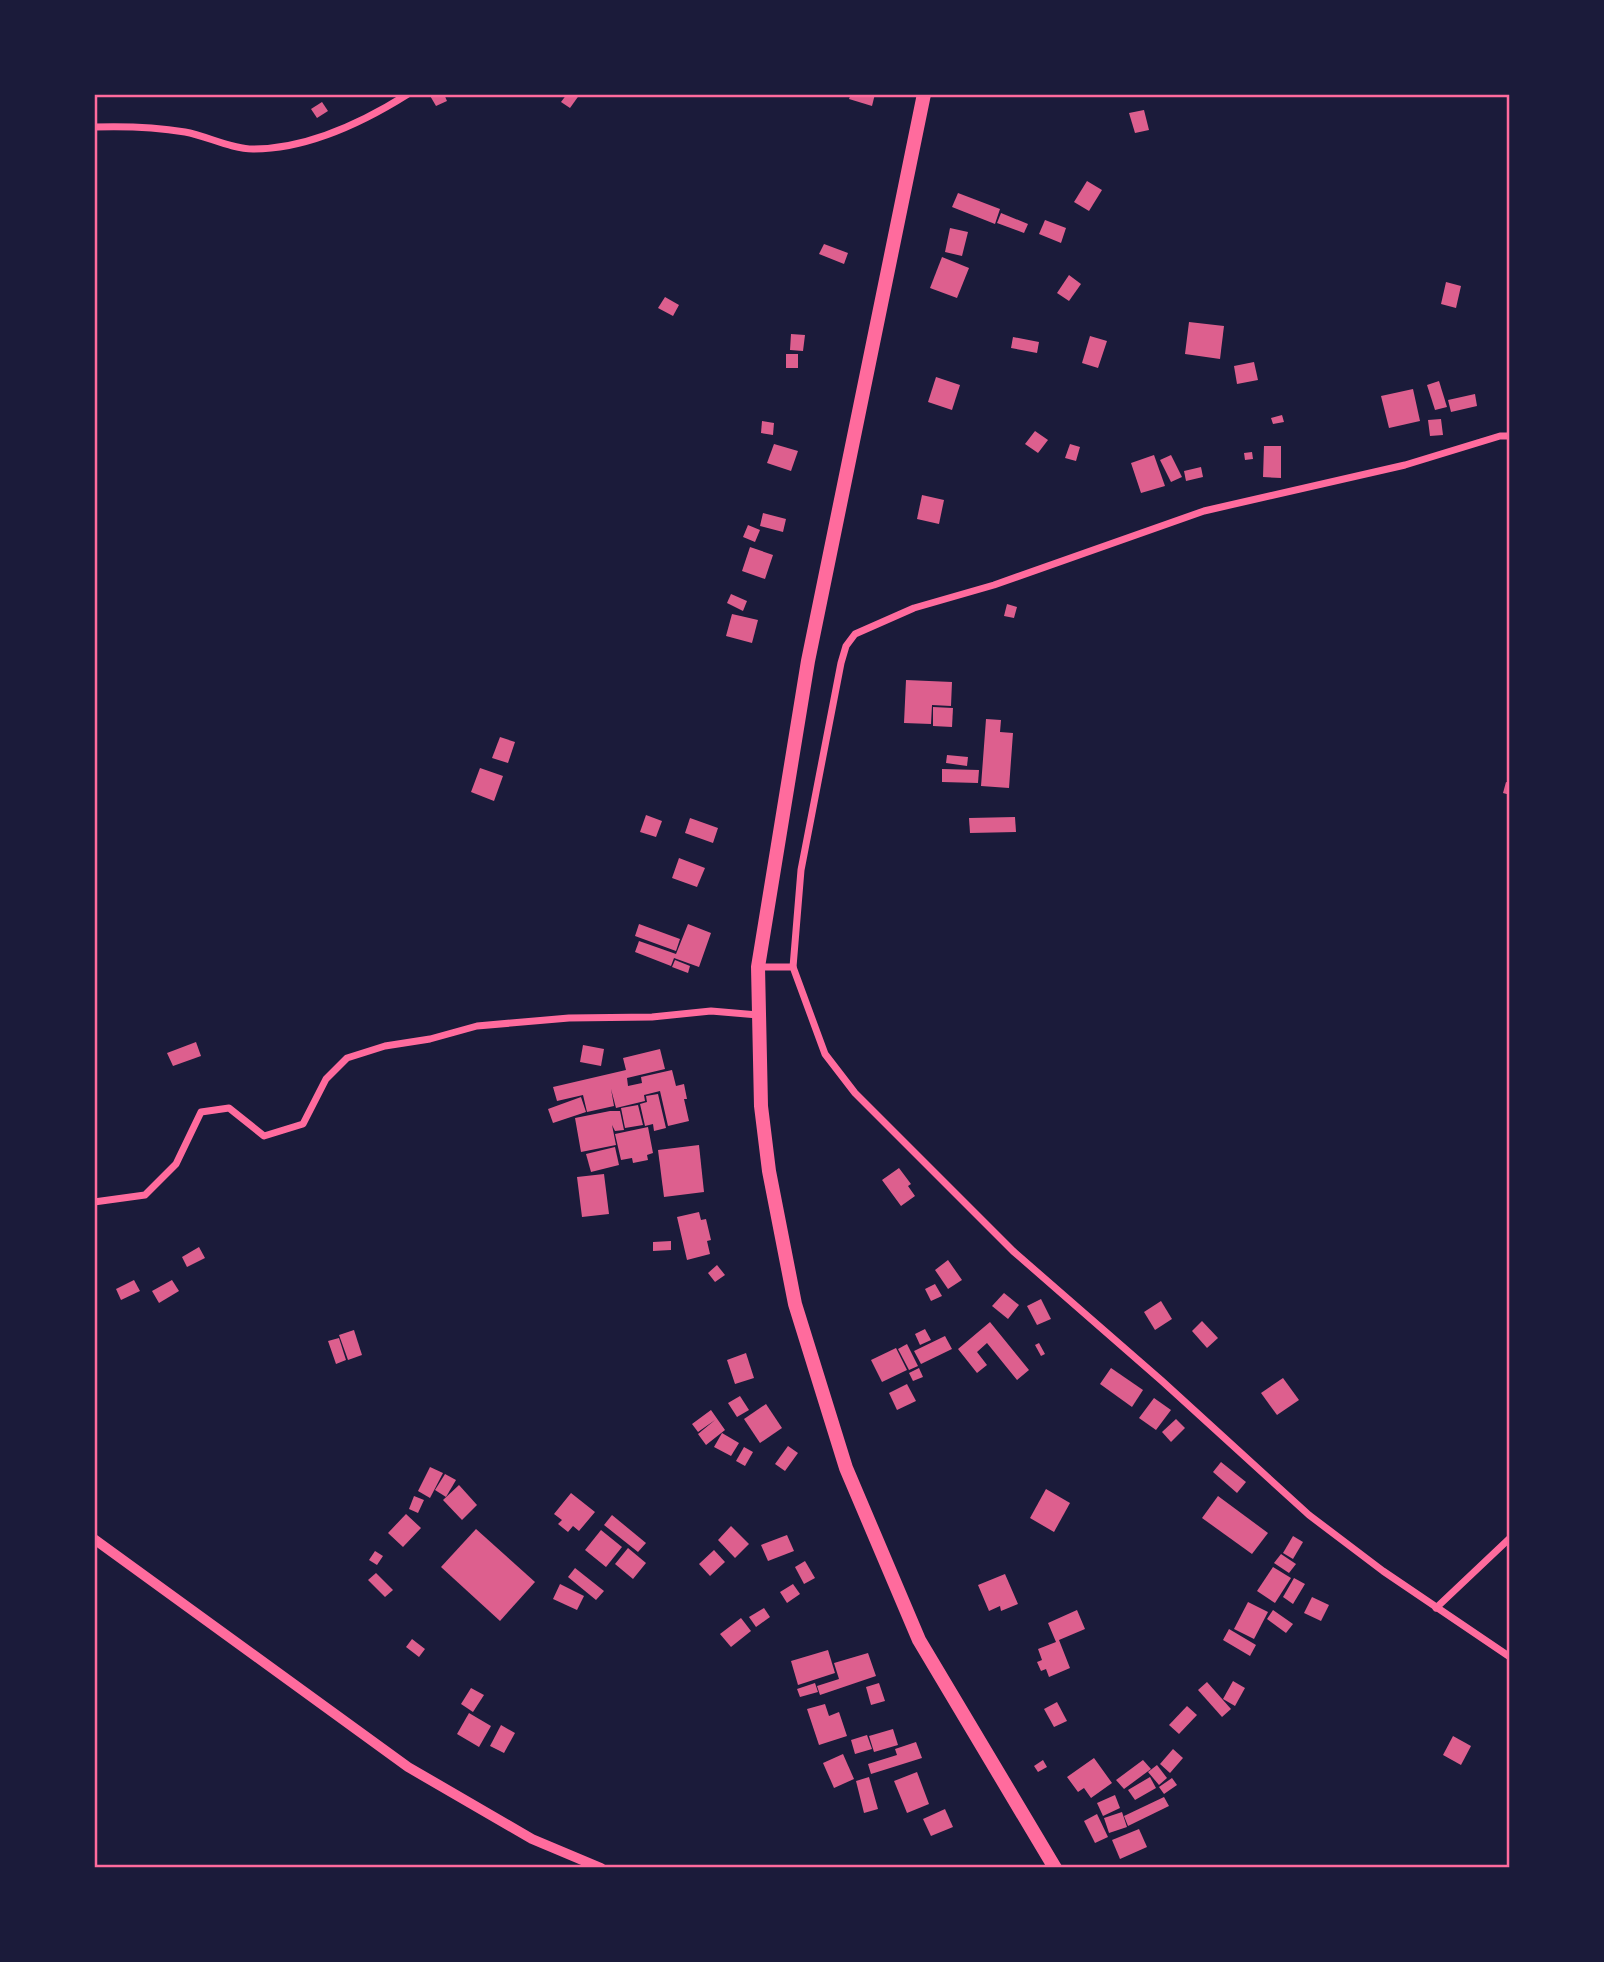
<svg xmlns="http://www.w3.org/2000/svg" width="1604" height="1962" viewBox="0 0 1604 1962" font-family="'Roboto Condensed',sans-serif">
	<rect width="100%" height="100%" fill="#1b1b3a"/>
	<g fill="#dd5f8e">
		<path d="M429,94H444L447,101L436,106Z"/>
		<path d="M567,94H580L570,108L561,102Z"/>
		<path d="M851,94H875L872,106L849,99Z"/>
		<path d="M322,102L328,111L317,118L311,109Z"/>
		<path d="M1144,110L1149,130L1135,133L1129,113Z"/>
		<path d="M1087,181L1102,190L1089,211L1074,202Z"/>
		<path d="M958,193L1000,209L995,224L952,207Z"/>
		<path d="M1001,213L1028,224L1024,233L997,223Z"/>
		<path d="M1045,220L1066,228L1061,243L1039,234Z"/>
		<path d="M950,228L968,232L962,256L945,252Z"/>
		<path d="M824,244L848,253L844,264L819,254Z"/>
		<path d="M942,257L969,268L957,298L930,288Z"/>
		<path d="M1069,275L1081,284L1069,301L1057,293Z"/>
		<path d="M1446,282L1461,286L1456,308L1441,304Z"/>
		<path d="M665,297L679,305L673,316L658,308Z"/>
		<path d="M1189,322L1224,326L1220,359L1185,354Z"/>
		<path d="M791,334L805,335L803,351L790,350Z"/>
		<path d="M1090,336L1107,341L1098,368L1082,363Z"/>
		<path d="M1013,337L1039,342L1037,353L1011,348Z"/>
		<rect x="786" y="354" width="12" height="14"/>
		<path d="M1254,362L1258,380L1237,384L1234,366Z"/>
		<path d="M936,377L960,385L952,410L928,402Z"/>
		<path d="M1439,381L1447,407L1435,410L1427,385Z"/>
		<path d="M1413,389L1420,421L1389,428L1381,396Z"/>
		<path d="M1475,394L1477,406L1451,412L1448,400Z"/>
		<path d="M1282,415L1284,422L1273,424L1271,418Z"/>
		<path d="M1441,419L1443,435L1430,436L1428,420Z"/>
		<path d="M762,421L774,423L773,435L761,433Z"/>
		<path d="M1035,431L1048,440L1038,453L1025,444Z"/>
		<path d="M774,444L798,451L791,471L767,463Z"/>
		<path d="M1070,444L1080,447L1076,461L1065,458Z"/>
		<path d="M1264,446H1281V478L1263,477Z"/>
		<path d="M1252,452L1253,459L1245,460L1244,453Z"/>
		<path d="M1154,455L1165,486L1141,493L1131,463Z"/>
		<path d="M1171,455L1182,477L1171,482L1160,460Z"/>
		<path d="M1201,467L1203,477L1186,481L1184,471Z"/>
		<path d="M922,495L944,500L939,524L917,519Z"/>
		<path d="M763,513L786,519L783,532L760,526Z"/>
		<path d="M748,525L760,530L755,542L743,537Z"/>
		<path d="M750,547L773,555L765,579L742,571Z"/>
		<path d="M731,594L747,601L743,611L727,603Z"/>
		<path d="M1007,604L1017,607L1014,618L1004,616Z"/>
		<path d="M732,614L758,620L752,643L726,636Z"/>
		<path d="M906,680L952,682L951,706L932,705L931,724L904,723Z"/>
		<path d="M933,707L953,708L952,727L933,726Z"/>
		<path d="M986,719L1001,720L1000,732L1013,733L1009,788L981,786Z"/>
		<path d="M500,737L515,742L508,763L492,758Z"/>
		<path d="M947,755L968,757L967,766L946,763Z"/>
		<path d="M480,768L503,776L494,801L471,792Z"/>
		<path d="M942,769L979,770L978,783L942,782Z"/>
		<path d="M1506,782L1510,783V795L1503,793Z"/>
		<path d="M646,815L662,821L656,837L640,832Z"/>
		<path d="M1015,817L1016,832L970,833L969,818Z"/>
		<path d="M690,818L718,828L713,843L685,833Z"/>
		<path d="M679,858L705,868L697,887L672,878Z"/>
		<path d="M639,924L680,939L676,951L635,936Z"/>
		<path d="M688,924L711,933L699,967L674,958L671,966L635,952L639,941L676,954Z"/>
		<path d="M675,960L690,966L688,973L672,967Z"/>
		<path d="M196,1042L201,1056L173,1066L167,1053Z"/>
		<path d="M583,1045L604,1049L601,1066L580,1062Z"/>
		<path d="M660,1049L665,1069L627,1078L628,1086L642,1083L641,1077L672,1070L676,1086L684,1084L687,1099H684L689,1121L668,1126L660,1091L644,1095L645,1101L616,1108L611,1089L614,1106L587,1112L583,1095L557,1101L553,1087L626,1070L623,1058Z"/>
		<path d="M658,1094L666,1128L654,1131L653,1124L645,1126L640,1104L647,1102L646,1096Z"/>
		<path d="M581,1097L586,1112L553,1123L548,1109Z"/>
		<path d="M638,1105L643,1125L625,1128L621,1108Z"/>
		<path d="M610,1111H620L624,1130L615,1131L612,1125L616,1145L581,1152L575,1118Z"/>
		<path d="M648,1127L653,1153L647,1155L648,1160L633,1163L632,1158L621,1160L615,1134Z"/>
		<path d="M699,1145L704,1192L664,1197L658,1150Z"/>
		<path d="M615,1147L619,1165L591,1172L586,1154Z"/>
		<path d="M899,1168L911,1184L908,1186L915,1196L901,1206L882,1180Z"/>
		<path d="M604,1174L609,1214L582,1217L577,1177Z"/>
		<path d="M699,1212L701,1220L706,1219L711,1240L707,1241L710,1254L687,1260L677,1217Z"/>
		<path d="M671,1241V1250L653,1251V1242Z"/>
		<path d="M199,1247L205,1258L187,1267L182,1257Z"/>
		<path d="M948,1260L962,1280L948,1289L935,1270Z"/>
		<path d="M717,1265L725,1275L715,1282L708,1273Z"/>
		<path d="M134,1280L140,1291L121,1300L116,1289Z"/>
		<path d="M172,1280L179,1291L159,1303L152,1291Z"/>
		<path d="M935,1284L942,1296L931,1301L925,1289Z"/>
		<path d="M1004,1293L1019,1305L1008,1319L992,1306Z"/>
		<path d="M1041,1299L1051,1319L1037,1325L1027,1306Z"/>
		<path d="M1161,1301L1172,1319L1155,1330L1144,1312Z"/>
		<path d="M1202,1321L1218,1338L1207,1348L1192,1331Z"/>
		<path d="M990,1322L1029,1370L1017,1380L987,1343L977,1352L987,1365L977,1373L958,1349Z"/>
		<path d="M925,1329L931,1340L920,1345L915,1334Z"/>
		<path d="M354,1330L362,1355L348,1360L339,1335Z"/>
		<path d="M945,1336L952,1349L921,1364L914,1351Z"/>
		<path d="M339,1338L346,1360L336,1364L328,1341Z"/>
		<path d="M1039,1343L1045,1354L1041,1356L1035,1345Z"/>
		<path d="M907,1344L918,1366L909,1370L898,1349Z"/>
		<path d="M896,1348L907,1370L882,1382L871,1360Z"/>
		<path d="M746,1353L754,1378L735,1384L727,1360Z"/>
		<path d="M919,1368L923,1377L913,1381L909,1373Z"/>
		<path d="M1111,1368L1143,1390L1132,1407L1100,1384Z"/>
		<path d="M1283,1378L1299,1400L1277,1415L1261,1393Z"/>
		<path d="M907,1384L916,1401L897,1410L889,1393Z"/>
		<path d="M740,1396L749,1410L737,1417L728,1403Z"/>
		<path d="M1154,1398L1171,1410L1156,1430L1139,1418Z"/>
		<path d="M766,1404L782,1428L760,1443L744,1419Z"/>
		<path d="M711,1410L725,1430L706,1445L698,1434L715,1420L698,1432L692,1424Z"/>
		<path d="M1176,1419L1185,1428L1171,1442L1162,1432Z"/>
		<path d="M722,1433L739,1443L731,1456L714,1447Z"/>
		<path d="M788,1446L798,1453L785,1471L775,1464Z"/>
		<path d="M744,1447L753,1452L745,1466L736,1461Z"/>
		<path d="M1221,1462L1246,1482L1237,1493L1213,1472Z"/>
		<path d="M430,1467L443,1473L430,1498L418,1491Z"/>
		<path d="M445,1474L456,1480L446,1497L435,1490Z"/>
		<path d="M459,1485L477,1505L462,1520L443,1500Z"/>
		<path d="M1046,1489L1070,1503L1054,1532L1030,1518Z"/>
		<path d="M571,1493L595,1512L579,1531L573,1526L568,1532L558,1524L562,1520L554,1514Z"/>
		<path d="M414,1496L424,1500L418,1513L409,1509Z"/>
		<path d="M1218,1496L1268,1533L1252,1554L1202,1518Z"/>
		<path d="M406,1514L421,1528L403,1547L388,1533Z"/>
		<path d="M612,1515L646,1543L638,1552L604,1525Z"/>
		<path d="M731,1526L749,1544L735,1558L718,1540Z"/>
		<path d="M476,1529L535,1582L500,1621L441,1567Z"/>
		<path d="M601,1530L622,1547L606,1567L585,1550Z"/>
		<path d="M787,1535L794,1551L768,1561L761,1545Z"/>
		<path d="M1293,1536L1303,1542L1293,1559L1283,1553Z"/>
		<path d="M628,1548L646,1563L633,1579L615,1564Z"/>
		<path d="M714,1550L725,1562L710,1576L699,1564Z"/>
		<path d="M375,1551L383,1556L377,1565L369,1560Z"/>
		<path d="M1281,1554L1296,1564L1289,1573L1274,1563Z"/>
		<path d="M805,1561L815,1578L804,1584L795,1567Z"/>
		<path d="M1273,1567L1291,1578L1275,1603L1257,1591Z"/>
		<path d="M575,1568L604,1591L596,1600L568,1577Z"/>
		<path d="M376,1573L393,1590L385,1597L368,1580Z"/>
		<path d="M1005,1574L1018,1604L1001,1611L1000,1606L989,1611L978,1585Z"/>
		<path d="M1294,1578L1305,1584L1293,1604L1283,1597Z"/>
		<path d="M560,1584L584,1596L577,1610L553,1599Z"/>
		<path d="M793,1584L800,1594L787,1603L780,1592Z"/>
		<path d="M1312,1597L1329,1605L1321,1621L1304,1613Z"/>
		<path d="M1248,1602L1268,1612L1254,1639L1234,1629Z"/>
		<path d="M764,1608L770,1617L756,1627L749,1617Z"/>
		<path d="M1077,1610L1085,1629L1059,1640L1070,1668L1049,1677L1046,1669L1041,1671L1037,1662L1042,1660L1038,1649L1056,1642L1048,1623Z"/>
		<path d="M1273,1610L1293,1624L1286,1633L1267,1619Z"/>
		<path d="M741,1618L751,1631L731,1647L720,1634Z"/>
		<path d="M1229,1629L1256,1645L1250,1656L1223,1640Z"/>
		<path d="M412,1639L425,1649L419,1657L406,1647Z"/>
		<path d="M828,1650L835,1673L798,1685L791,1661Z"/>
		<path d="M868,1653L876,1676L820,1695L817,1686L839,1679L834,1663Z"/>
		<path d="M1233,1681L1245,1688L1235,1706L1223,1699Z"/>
		<path d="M1207,1682L1231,1709L1222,1717L1198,1690Z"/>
		<path d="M815,1683L818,1692L800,1697L797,1689Z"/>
		<path d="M879,1683L885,1701L871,1705L866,1687Z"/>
		<path d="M471,1688L484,1695L473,1712L461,1704Z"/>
		<path d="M1057,1702L1067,1721L1054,1727L1044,1709Z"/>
		<path d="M825,1704L829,1716L839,1712L847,1736L819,1745L807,1709Z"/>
		<path d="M1187,1706L1197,1715L1179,1734L1169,1725Z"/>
		<path d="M469,1713L491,1726L479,1747L457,1734Z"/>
		<path d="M501,1725L515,1733L504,1753L490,1746Z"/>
		<path d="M893,1729L898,1745L874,1752L869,1736Z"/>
		<path d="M867,1735L872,1749L855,1754L851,1740Z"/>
		<path d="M1453,1736L1471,1746L1461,1765L1443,1755Z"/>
		<path d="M916,1742L922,1758L871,1774L868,1764L897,1755L895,1749Z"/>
		<path d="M1173,1749L1183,1758L1170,1773L1160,1764Z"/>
		<path d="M843,1754L854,1779L834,1788L823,1763Z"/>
		<path d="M1094,1758L1112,1783L1091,1798L1084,1788L1078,1792L1067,1777Z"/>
		<path d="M1043,1760L1047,1767L1038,1772L1034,1766Z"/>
		<path d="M1143,1760L1151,1769L1124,1789L1116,1780Z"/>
		<path d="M1157,1765L1167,1778L1159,1785L1148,1772Z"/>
		<path d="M917,1772L929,1804L907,1813L894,1781Z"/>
		<path d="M869,1777L878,1809L864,1813L856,1781Z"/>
		<path d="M1150,1777L1156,1788L1135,1800L1128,1790Z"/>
		<path d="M1172,1778L1177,1785L1164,1794L1159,1787Z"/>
		<path d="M1115,1795L1120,1808L1103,1816L1097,1803Z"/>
		<path d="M1164,1797L1169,1806L1128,1826L1124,1816Z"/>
		<path d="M945,1809L953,1827L931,1836L923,1819Z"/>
		<path d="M1122,1812L1127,1827L1109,1833L1104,1818Z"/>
		<path d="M1097,1814L1108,1837L1095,1843L1084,1821Z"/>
		<path d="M1139,1829L1147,1847L1120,1859L1112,1840Z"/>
	</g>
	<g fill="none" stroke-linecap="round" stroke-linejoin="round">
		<g stroke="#ff6b9d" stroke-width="7">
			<path d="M94,127C125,126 155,127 185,132C207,136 231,149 253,149C308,149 362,123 408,94"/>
			<path d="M758,967H793L825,1054L855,1093L1013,1251L1162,1381L1309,1515L1383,1571L1510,1657"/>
			<path d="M793,967L801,870L841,663L846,646L855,634L914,608L994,585L1204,511L1405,465L1500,436H1510"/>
			<path d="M94,1202L145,1195L176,1164L201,1112L229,1108L264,1136L303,1124L326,1079L347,1058L385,1046L430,1039L477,1026L569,1018L652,1017L711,1011L758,1015"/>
			<path d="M1436,1608L1510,1538"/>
		</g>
		<path stroke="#ff6b9d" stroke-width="10" d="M94,1539L408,1767L532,1839L601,1868"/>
		<path stroke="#ff6b9d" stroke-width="14" d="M924,94L808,661L758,967L761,1106L769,1171L795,1304L846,1468L919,1640L1055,1868"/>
	</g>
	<rect width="1604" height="1962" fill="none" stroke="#1b1b3a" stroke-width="192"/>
	<rect x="96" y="96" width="1412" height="1770" fill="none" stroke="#ff6b9d" stroke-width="2.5"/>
</svg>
